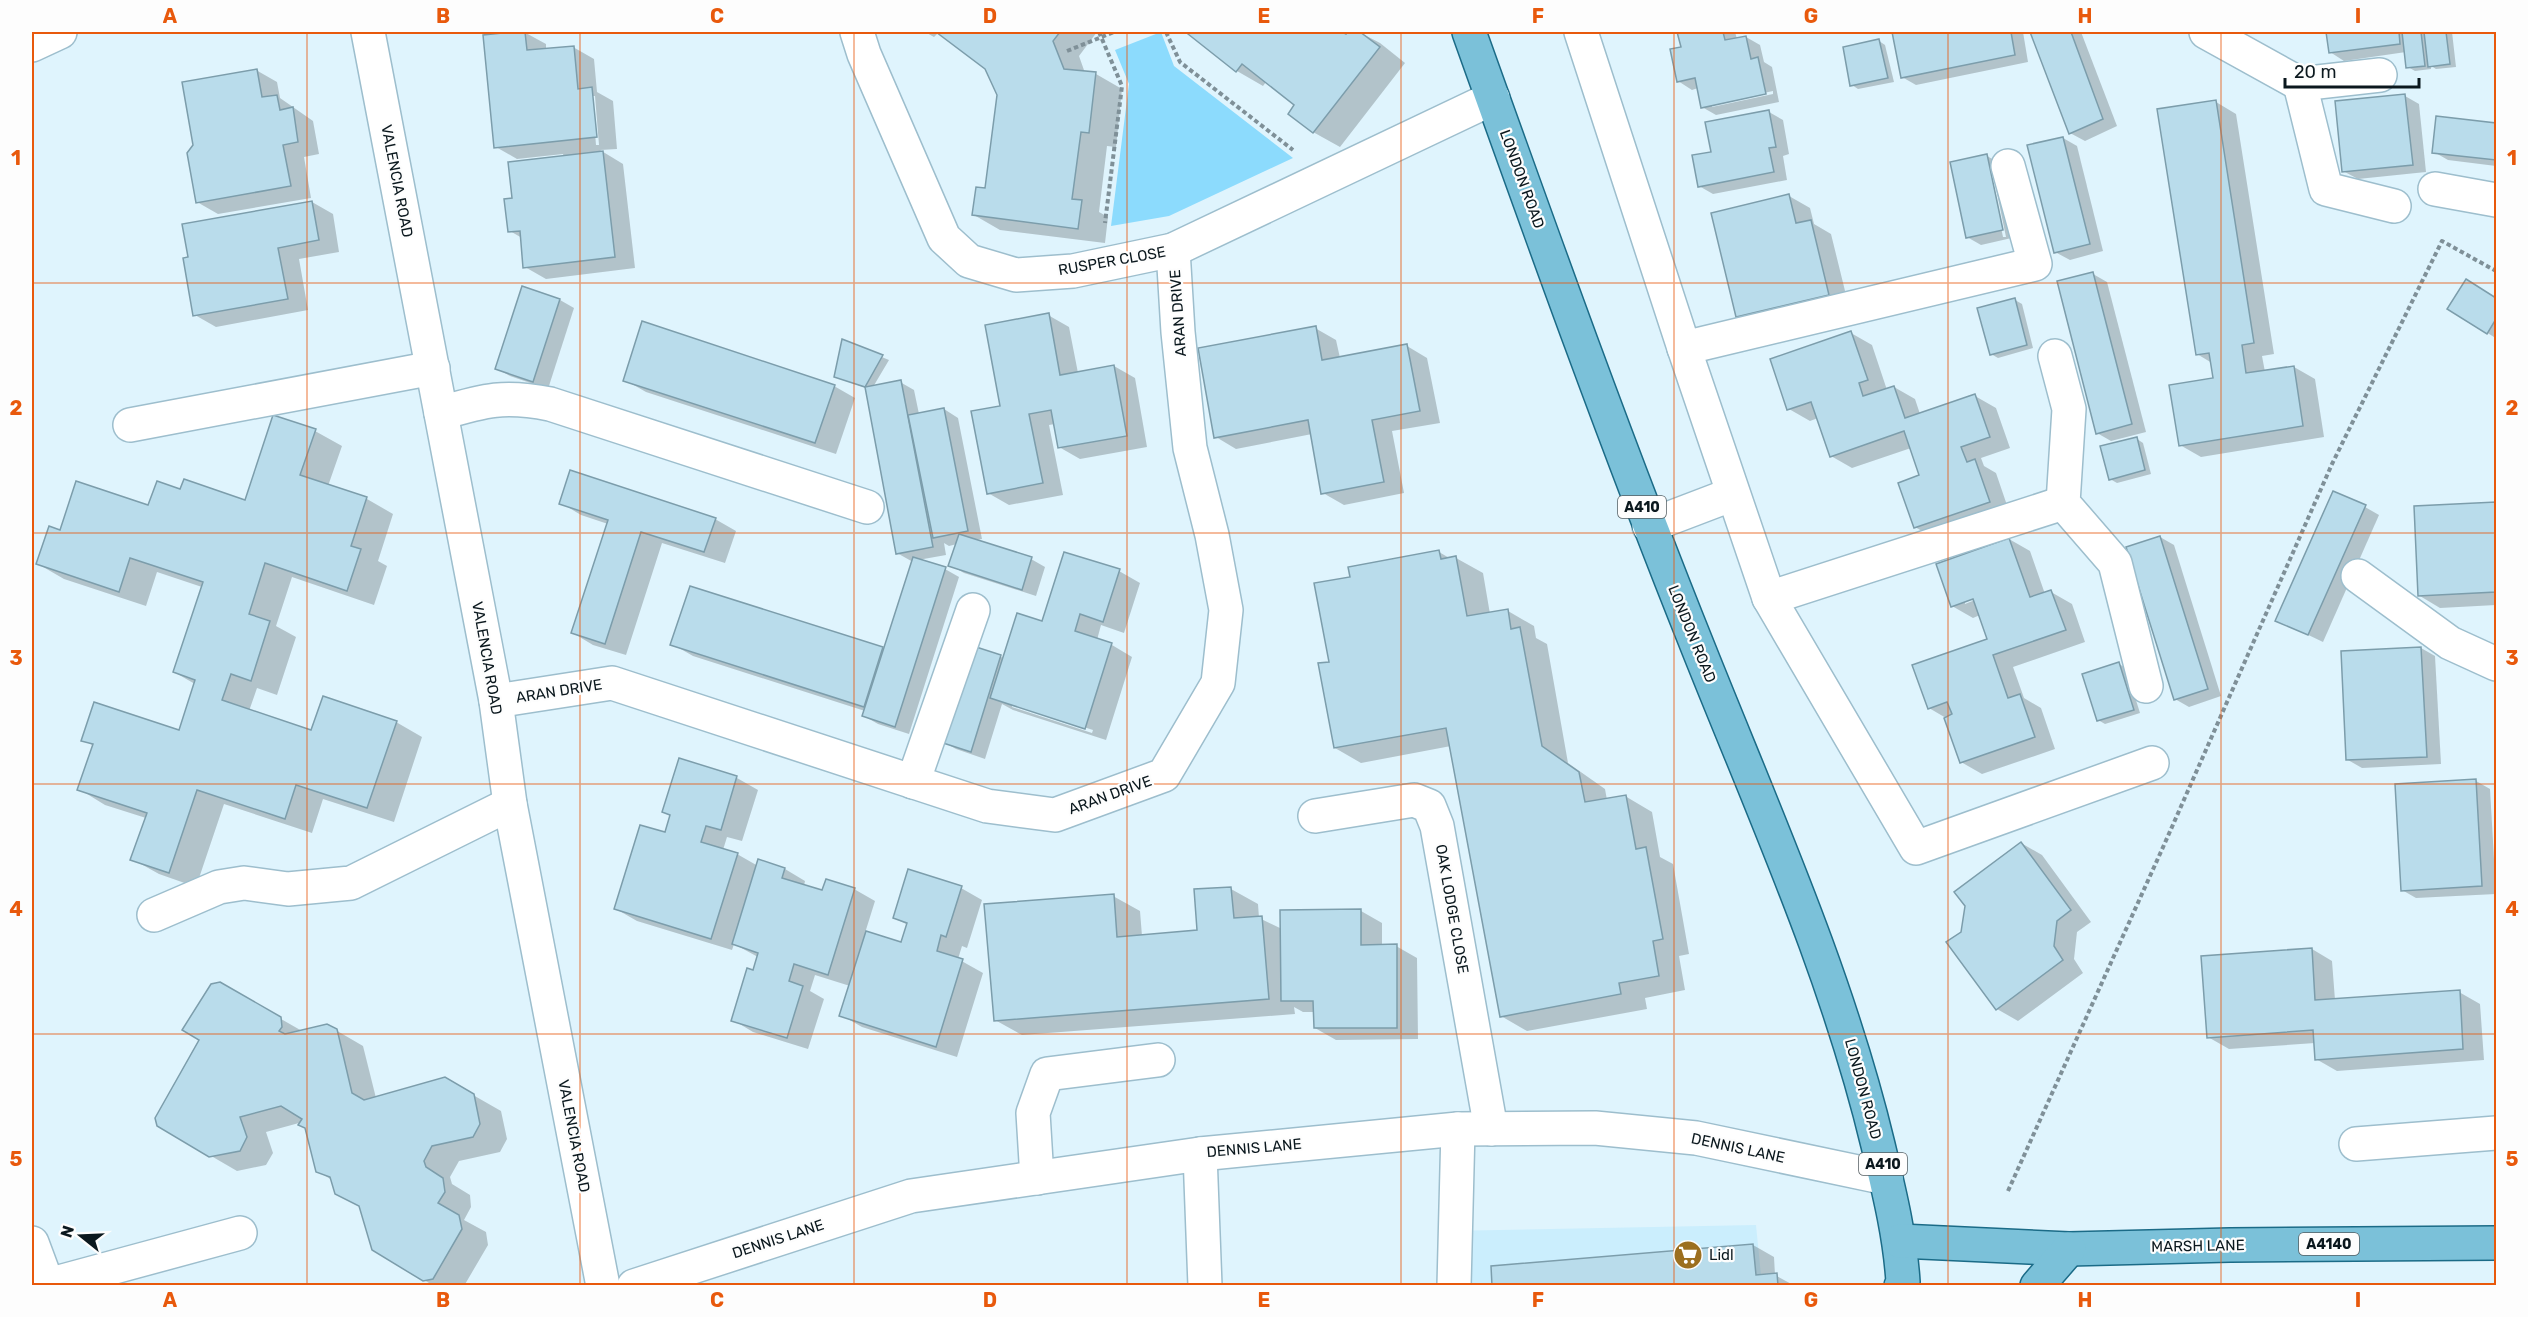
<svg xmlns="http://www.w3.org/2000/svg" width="2528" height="1317" viewBox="0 0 2528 1317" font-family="Rubik,sans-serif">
	<rect width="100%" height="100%" fill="#dff4fd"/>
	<path fill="#cbeefd" d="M1756,1225L1762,1285L1443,1286L1445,1231Z"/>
	<path fill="#8cdbfd" d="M1161,32L1174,66L1293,158L1169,216L1111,226L1129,84L1115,50Z"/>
	<g fill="#0003" fill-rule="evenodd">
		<path d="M498,32H524L546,44V50L573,47L594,59L597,92L613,101L617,149L600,150L623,164L635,268L546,279L525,267L522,238L510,231L513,199L564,157L563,154L517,159L496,147L502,34ZM592,96H595L599,145H596Z"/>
		<path d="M925,32H1097L1079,56L1085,73L1096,74L1122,89L1116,147L1107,146L1099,212L1108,217L1105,243L1000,230L974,215L986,190L999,95L986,68L939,32L934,37Z"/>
		<path d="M1192,32H1359L1380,43L1405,63L1340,147L1313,132L1296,105L1266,82L1263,86L1237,71L1190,34Z"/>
		<path d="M1679,32H1735L1737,39L1746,37L1760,45L1764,62L1772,67L1779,102L1716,115L1702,107L1698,88L1692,90L1678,81L1682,48ZM1773,91V94L1712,107V104Z"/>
		<path d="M1894,32H2023L2028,62L1916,85L1902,77Z"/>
		<path d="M2032,32H2081L2117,126L2085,141L2070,133Z"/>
		<path d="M2328,32H2452L2456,67L2436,69L2431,66V69L2415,71L2408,67L2406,52L2344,61L2330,52Z"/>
		<path d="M1879,41L1885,45L1894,82L1858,89L1852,85Z"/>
		<path d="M256,70L277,82L280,98L313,121L319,154L304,157L311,198L218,214L197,202Z"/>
		<path d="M2405,96L2419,104L2426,172L2358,179L2343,171Z"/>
		<path d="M2216,102L2236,114L2274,354L2262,356L2265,372L2294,367L2315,379L2324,437L2201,457L2180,445L2215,379L2212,363L2197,354Z"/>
		<path d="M1769,112L1783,120L1789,154L1783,156L1787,180L1713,194L1699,186L1712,153Z"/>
		<path d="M2438,117L2496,124V166L2448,160L2434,152Z"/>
		<path d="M2063,138L2077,146L2103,251L2070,260L2055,252Z"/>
		<path d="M1987,156L2001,164L2016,237L1981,245L1967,237ZM1988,164H1991L2006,237H2003Z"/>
		<path d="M1789,196L1810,208L1814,224L1831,234L1849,307L1758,328L1737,316Z"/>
		<path d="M312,202L333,214L339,252L299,259L308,310L216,327L195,315Z"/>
		<path d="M2093,274L2107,282L2146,432L2111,441L2097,433Z"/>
		<path d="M2467,281L2496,299V333L2494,337L2449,309Z"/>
		<path d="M523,288L560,300L574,308L548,389L510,376L496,368Z"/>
		<path d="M2015,300L2022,304L2033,348L1998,358L1991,354Z"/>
		<path d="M1048,315L1069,327L1078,373L1114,366L1135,378L1147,447L1080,459L1059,447L1055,424L1049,425L1063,495L1009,505L988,493L1002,407Z"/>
		<path d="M1315,328L1336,340L1340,358L1407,346L1427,358L1440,423L1392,431L1404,493L1344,505L1323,493L1312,434L1236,449L1216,437Z"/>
		<path d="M1851,333L1872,345L1887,390L1894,387L1915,399L1920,414L1975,396L1996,408L2010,448L1981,458L1984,466L1996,473L2010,514L1936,539L1915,527L1921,476L1911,448L1852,468L1831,456L1818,418L1810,421L1789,409Z"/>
		<path d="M843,341L889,360L873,387L900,382L914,390L919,414L944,409L958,418L982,539L975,540L1031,559L1045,567L1036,596L964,573L950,565L957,544L949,546L944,543L946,555L918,560L945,569L959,577L909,734L878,724L864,716L865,711L693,656L672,644L885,650L913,562L897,553L866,388L836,377Z"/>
		<path d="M625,380L834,386L855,398L836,454L646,392Z"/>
		<path d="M315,431L342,446L328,486L367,499L393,514L378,561L387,566L374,605L292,577L276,626L296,637L277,695L257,688L249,711L312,731L396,722L422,737L394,822L323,799L312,833L224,804L196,887L159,874L132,859L146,818L105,805L79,789L94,746L83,740L180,732L195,684L174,672L202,587L157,572L146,606L64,579L38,564L61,532L149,507L181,491L246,502Z"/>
		<path d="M2137,439L2143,443L2151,474L2117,483L2110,479Z"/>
		<path d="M561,503L715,519L736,531L725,563L662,543L626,655L593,645L573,633L608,524L581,515Z"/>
		<path d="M2496,503V605L2440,608L2420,596L2415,507Z"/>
		<path d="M2365,507L2379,515L2323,642L2277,620Z"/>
		<path d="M2160,537L2174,545L2221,696L2189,707L2175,699Z"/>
		<path d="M2009,539L2030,551L2045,594L2051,592L2072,604L2085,642L2013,667L2024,698L2041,708L2055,749L1982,774L1961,762L1946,718L1929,708L1989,640L1980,615L1973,618L1952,606ZM1979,595L1980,598L1965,604V600Z"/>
		<path d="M1439,552L1451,559L1456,558L1483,573L1490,614L1508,611L1534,626L1536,638L1547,644L1568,763L1605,789L1607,800L1625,796L1652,812L1660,857L1673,864L1689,954L1679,956L1685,990L1645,998L1647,1009L1527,1031L1501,1016L1451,746L1361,763L1335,748L1331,663L1352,578Z"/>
		<path d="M1119,571L1140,583L1124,633L1101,625L1097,640L1112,645L1132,657L1106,740L1013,710L1002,704L985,759L956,749L942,741L1000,656L1004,659L1043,623ZM1012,704L1093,730L1092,733L1012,707Z"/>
		<path d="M2421,648L2435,656L2441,764L2362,768L2348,760Z"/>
		<path d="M2119,664L2126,668L2140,713L2105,724L2098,720Z"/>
		<path d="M680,760L737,778L758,790L742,841L727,837L723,850L737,854L758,866L759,861L785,869L805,881L804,886L823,892L854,889L875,901L865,933L902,944L908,925L894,918L961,888L982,900L967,948L962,946L958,959L983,973L957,1057L862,1027L841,1015L850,986L815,975L810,991L824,999L808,1049L753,1032L733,1020L758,957L734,944L732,950L637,921L616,909L666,834L671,816L664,812Z"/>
		<path d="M2476,781L2490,789L2496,894L2416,898L2402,890Z"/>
		<path d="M2021,843L2042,855L2091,922L2077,932L2074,959L2083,973L2018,1021L1997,1009L1963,932L1967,905Z"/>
		<path d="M1231,889L1258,904L1259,918L1282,929L1361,911L1382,923V946H1396L1417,958L1418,1039L1336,1040L1315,1028V1012H1303L1294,1007L1295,1014L1022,1035L995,1020L1113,896L1140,911L1142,936L1198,932Z"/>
		<path d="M2312,949L2332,961L2335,1000L2459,992L2480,1004L2484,1060L2337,1071L2316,1059L2315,1043L2229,1049L2208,1037Z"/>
		<path d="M220,984L302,1031L327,1025L363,1046L376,1098L445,1079L501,1111L507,1139L500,1152L459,1161L450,1177L452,1184L470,1195L471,1207L464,1220L486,1232L488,1245L464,1286H434L373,1249L360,1207L336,1193L332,1180L317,1171L306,1128L299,1123L266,1132L273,1153L266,1165L237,1171L158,1125L201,1039Z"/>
		<path d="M1753,1245L1774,1257L1775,1275L1795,1286H1494Z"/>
	</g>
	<g fill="#b9dceb" stroke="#7c9dab" stroke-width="1.5">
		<path d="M513,32H525L527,50L574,46L578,89L592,87L597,137L494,148L483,35Z"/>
		<path d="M936,32H1060L1053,41L1064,69L1096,72L1089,133L1081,132L1072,199L1082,200L1078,229L972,215L976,187L985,188L997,95L985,69Z"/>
		<path d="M1190,32H1342L1346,34L1348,32H1360L1380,47L1313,133L1288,114L1294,105L1242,64L1236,72L1188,34Z"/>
		<path d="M1677,32H1723L1725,40L1746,36L1751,59L1758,57L1766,94L1701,108L1695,78L1677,82L1670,49L1681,47Z"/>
		<path d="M1892,32H2011L2015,55L1901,78Z"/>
		<path d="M2030,32H2071L2103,119L2069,134Z"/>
		<path d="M2326,32H2399L2400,44L2329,53Z"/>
		<path d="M2402,32H2421L2425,66L2406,68Z"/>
		<path d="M2424,32H2446L2450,64L2428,67Z"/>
		<path d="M1879,39L1888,78L1850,86L1843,47Z"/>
		<path d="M257,69L262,97L277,95L280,110L293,107L298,142L283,145L291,186L196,203L187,153L193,145L182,82Z"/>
		<path d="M2405,94L2413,165L2342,172L2335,101Z"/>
		<path d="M2216,100L2254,343L2242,345L2246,373L2294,366L2303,426L2179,446L2169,385L2213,378L2209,353L2196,355L2157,109Z"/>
		<path d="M1769,110L1776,147L1769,148L1774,172L1698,187L1692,155L1711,152L1705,122Z"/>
		<path d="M2436,116L2496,123V160L2432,153Z"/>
		<path d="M2063,137L2090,244L2054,253L2027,145Z"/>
		<path d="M603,151L615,257L523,268L520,231L508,232L504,199L512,198L508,162Z"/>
		<path d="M1987,154L2003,230L1966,238L1950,162Z"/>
		<path d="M1789,194L1796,223L1811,220L1829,295L1736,317L1711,213Z"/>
		<path d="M312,201L319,240L278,248L288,299L193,316L183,258L188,257L182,224Z"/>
		<path d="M2093,272L2132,424L2096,434L2057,281Z"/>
		<path d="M2466,279L2496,298V319L2487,334L2447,309Z"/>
		<path d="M522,286L560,299L533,382L495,369Z"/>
		<path d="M2015,298L2027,345L1990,355L1977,308Z"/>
		<path d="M1049,313L1060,375L1114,365L1127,436L1058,448L1051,410L1029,414L1043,483L987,494L971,411L1000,406L985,325Z"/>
		<path d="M642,321L835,385L815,443L623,381Z"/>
		<path d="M1316,326L1322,360L1407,344L1420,411L1372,420L1384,482L1321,494L1308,420L1214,438L1198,348Z"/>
		<path d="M1851,331L1868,380L1859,383L1863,396L1894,386L1905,418L1975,394L1990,437L1961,447L1967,462L1975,459L1990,502L1914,528L1898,483L1919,475L1904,431L1830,457L1811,402L1787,410L1770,359Z"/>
		<path d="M842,339L883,355L865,387L834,377Z"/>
		<path d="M901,380L933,547L896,554L865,387Z"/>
		<path d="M944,408L968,531L933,538L908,415Z"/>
		<path d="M273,415L316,429L300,475L367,497L351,546L361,549L347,591L265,563L249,614L270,621L251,681L231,674L222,700L311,730L323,696L397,721L367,808L296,785L285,819L197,790L169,873L130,860L147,813L77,790L93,744L81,741L94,702L179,730L195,680L173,672L203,582L130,558L119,592L36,564L49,526L60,530L76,481L148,505L157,481L180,489L184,479L245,500Z"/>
		<path d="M2137,437L2145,470L2109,480L2100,446Z"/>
		<path d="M570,470L716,518L704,552L641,532L605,644L571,633L608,520L559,504Z"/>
		<path d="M2333,491L2366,505L2308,635L2275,621Z"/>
		<path d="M2496,502V592L2418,596L2414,506Z"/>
		<path d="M959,534L1032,557L1022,590L948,566Z"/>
		<path d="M2160,536L2208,689L2174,700L2126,547Z"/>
		<path d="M2009,538L2030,597L2051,590L2066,630L1993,655L2008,698L2020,694L2035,737L1960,763L1944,718L1952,714L1947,702L1928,709L1912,665L1987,639L1973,599L1951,607L1936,564Z"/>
		<path d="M1439,550L1441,559L1456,556L1467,616L1508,609L1511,629L1520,627L1542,746L1579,772L1585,802L1626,795L1636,849L1646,847L1663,939L1653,941L1659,976L1619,983L1621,994L1500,1017L1446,728L1334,748L1318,663L1329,662L1314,583L1350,577L1348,567Z"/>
		<path d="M1064,552L1120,569L1103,622L1080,614L1075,631L1112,643L1085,729L990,698L1017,613L1042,621Z"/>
		<path d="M913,557L946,567L895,727L862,716Z"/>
		<path d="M690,586L883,647L864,707L670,645Z"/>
		<path d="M970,645L1001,655L971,752L940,742Z"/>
		<path d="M2421,647L2427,757L2346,760L2341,651Z"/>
		<path d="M2119,662L2134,710L2097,721L2082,674Z"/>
		<path d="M679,758L737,776L721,830L706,826L701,842L738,853L711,939L614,909L640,825L665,832L670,815L662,812Z"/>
		<path d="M2476,779L2482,886L2401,891L2395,784Z"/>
		<path d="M2021,842L2071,910L2057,921L2054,946L2063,960L1996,1010L1946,942L1961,932L1965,906L1954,892Z"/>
		<path d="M758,859L785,868L782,878L822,890L826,879L855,888L828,975L794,964L789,981L803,986L787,1038L731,1021L747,968L753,970L758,953L732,944Z"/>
		<path d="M908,869L962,886L946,937L941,935L937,951L963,959L936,1047L839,1016L866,931L901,942L907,923L893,918Z"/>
		<path d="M1231,887L1234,918L1262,916L1269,999L994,1021L984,904L1114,894L1117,937L1197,930L1194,889Z"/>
		<path d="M1361,909V945L1397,944V1028H1314L1313,1001H1281L1280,910Z"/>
		<path d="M2312,948L2315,1000L2460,990L2463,1049L2315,1060L2313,1030L2207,1038L2201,956Z"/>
		<path d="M220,982L281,1017L282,1027L279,1031L285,1034L327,1024L337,1029L352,1093L364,1100L445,1077L474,1094L480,1124L473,1137L432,1146L424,1161L426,1167L443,1178L445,1192L438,1203L459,1215L462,1229L433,1279L423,1281L372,1250L359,1206L335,1194L330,1177L316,1172L305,1128L298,1125L302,1119L281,1106L240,1117L247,1137L240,1151L209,1157L157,1126L155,1118L199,1040L182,1030L211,984Z"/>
		<path d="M1753,1244L1756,1275L1777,1273L1778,1286H1492L1491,1266Z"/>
	</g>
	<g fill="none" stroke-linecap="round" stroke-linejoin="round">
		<g stroke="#9dbecd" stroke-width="36">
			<g id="minor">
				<path d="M368,32L496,701L510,804L603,1286"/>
				<path d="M857,32L864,54L944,238L969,261L1016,275L1073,271L1173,250L1493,98"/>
				<path d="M1581,32L1684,348L1769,598L1916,848L2152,763"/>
				<path d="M2206,32L2300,84"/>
				<path d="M32,45L60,32"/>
				<path d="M2380,75L2300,84L2326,189L2394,206"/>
				<path d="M2435,189L2496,200"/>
				<path d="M1684,348L2035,264L2008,166"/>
				<path d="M2055,356L2069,409L2063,503L2115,563L2146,686"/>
				<path d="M441,413C486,400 504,395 550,404L867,507"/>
				<path d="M130,425L433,368"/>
				<path d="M1649,526L1733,494"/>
				<path d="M2358,576L2450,643L2496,664"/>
				<path d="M1769,598L2063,503"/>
				<path d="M496,701L612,683L987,806L1055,815L1164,775L1218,683L1226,610L1212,535L1190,448L1178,332L1173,250"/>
				<path d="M913,782L973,610"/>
				<path d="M1315,816L1414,800L1429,806L1437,826L1491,1129"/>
				<path d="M154,915L219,887L244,883L288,889L351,883L510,804"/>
				<path d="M2356,1144L2496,1133"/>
				<path d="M1200,1154L1205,1286"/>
				<path d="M1037,1178L1033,1113L1047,1074L1158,1060"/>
				<path d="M32,1243L48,1286"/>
				<path d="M48,1285L240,1233"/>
				<path d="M634,1286L911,1196L1200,1154L1458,1129L1595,1128L1696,1138L1886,1178"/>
				<path d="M1454,1286L1458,1129"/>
			</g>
		</g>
		<g stroke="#1b6b87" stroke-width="36">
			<g id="major">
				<path d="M1469,32C1543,239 1617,446 1699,650C1764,813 1837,974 1878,1145C1889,1191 1900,1235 1903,1282L1901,1286"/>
				<path d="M1900,1241L2069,1249L2230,1245L2496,1243"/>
				<path d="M2037,1286L2069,1249"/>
			</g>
		</g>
		<g stroke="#7f9098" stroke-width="4" stroke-dasharray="4.5 3" stroke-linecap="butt">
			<path d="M1099,32L1122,86L1105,223"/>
			<path d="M1166,32L1180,62L1293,150"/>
			<path d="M1067,51L1114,32"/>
			<path d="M2008,1191L2164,845L2332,464L2442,241L2496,271"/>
		</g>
		<use href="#minor" stroke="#fff" stroke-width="33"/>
		<use href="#major" stroke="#7bc1d9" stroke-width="33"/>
	</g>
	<path fill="none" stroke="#e8590c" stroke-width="1.5" stroke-opacity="0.55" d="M307,32V1286M580,32V1286M854,32V1286M1127,32V1286M1401,32V1286M1674,32V1286M1948,32V1286M2221,32V1286M32,283H2496M32,533H2496M32,784H2496M32,1034H2496"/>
	<defs>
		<g id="supermarket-disc" transform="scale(1.5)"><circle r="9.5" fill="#9c6f1f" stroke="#fdfdfd"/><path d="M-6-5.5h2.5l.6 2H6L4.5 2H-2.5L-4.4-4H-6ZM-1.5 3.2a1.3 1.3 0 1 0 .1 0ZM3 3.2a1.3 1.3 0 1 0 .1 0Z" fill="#fff"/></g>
	</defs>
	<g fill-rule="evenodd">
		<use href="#supermarket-disc" x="1688" y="1255"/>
	</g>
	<g text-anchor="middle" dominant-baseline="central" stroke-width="4.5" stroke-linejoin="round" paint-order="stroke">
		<g fill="#fdfdfd" stroke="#545d61" stroke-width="1.5">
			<rect x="1618" y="496" width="48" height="22" rx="4.5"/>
			<rect x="1859" y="1153" width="48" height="22" rx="4.5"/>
			<rect x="2299" y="1233" width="60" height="22" rx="4.5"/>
		</g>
		<g font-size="14" font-weight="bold" fill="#0b181e">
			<text x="1642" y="507">A410</text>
			<text x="1883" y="1164">A410</text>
			<text x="2329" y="1244">A4140</text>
		</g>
		<g font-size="15" fill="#0b181e" stroke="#fdfdfd">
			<text transform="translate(1522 179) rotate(70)">LONDON ROAD</text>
			<text transform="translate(397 181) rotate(79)">VALENCIA ROAD</text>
			<text transform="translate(1112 261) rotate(-10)">RUSPER CLOSE</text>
			<text transform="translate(1178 313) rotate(-94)">ARAN DRIVE</text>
			<text transform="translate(1692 634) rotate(68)">LONDON ROAD</text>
			<text transform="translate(487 658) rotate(80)">VALENCIA ROAD</text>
			<text transform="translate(559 691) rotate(-9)">ARAN DRIVE</text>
			<text transform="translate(1110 795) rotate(-20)">ARAN DRIVE</text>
			<text transform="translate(1452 909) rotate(80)">OAK LODGE CLOSE</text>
			<text transform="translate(1863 1089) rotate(75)">LONDON ROAD</text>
			<text transform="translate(574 1136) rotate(79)">VALENCIA ROAD</text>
			<text transform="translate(1254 1148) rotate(-5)">DENNIS LANE</text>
			<text transform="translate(1738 1148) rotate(12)">DENNIS LANE</text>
			<text transform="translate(778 1239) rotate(-18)">DENNIS LANE</text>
			<text transform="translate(2198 1246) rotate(-1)">MARSH LANE</text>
		</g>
		<g font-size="15" fill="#0b181e" stroke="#fdfdfd" text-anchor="start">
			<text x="1709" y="1255">Lidl</text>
		</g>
	</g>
	<rect width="2528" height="1317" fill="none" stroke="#fdfdfd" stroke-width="66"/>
	<g transform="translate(81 1236) rotate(288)" stroke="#fdfdfd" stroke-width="4.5" paint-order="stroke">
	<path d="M0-4.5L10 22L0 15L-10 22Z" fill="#0b181e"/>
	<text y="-9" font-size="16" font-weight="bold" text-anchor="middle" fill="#0b181e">N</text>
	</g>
	<path d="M2285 78v9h134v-9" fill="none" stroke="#0b181e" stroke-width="3"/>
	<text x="2294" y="78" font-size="18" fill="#0b181e" stroke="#fdfdfd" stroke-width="4.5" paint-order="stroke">20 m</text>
	<rect x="33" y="33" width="2462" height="1251" fill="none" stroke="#e8590c" stroke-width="2"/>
	<g font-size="20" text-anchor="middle" font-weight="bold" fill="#e8590c">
		<text x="170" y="23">A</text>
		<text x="443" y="23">B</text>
		<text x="717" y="23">C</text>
		<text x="990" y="23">D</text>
		<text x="1264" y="23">E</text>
		<text x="1538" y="23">F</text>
		<text x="1811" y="23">G</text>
		<text x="2085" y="23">H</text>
		<text x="2358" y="23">I</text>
		<text x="16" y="165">1</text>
		<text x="2512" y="165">1</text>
		<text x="16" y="415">2</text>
		<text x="2512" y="415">2</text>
		<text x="16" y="665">3</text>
		<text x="2512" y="665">3</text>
		<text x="16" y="916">4</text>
		<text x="2512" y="916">4</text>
		<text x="16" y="1166">5</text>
		<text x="2512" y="1166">5</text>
		<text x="170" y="1307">A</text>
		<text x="443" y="1307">B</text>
		<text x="717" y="1307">C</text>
		<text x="990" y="1307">D</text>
		<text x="1264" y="1307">E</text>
		<text x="1538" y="1307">F</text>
		<text x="1811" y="1307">G</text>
		<text x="2085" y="1307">H</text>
		<text x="2358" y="1307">I</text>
	</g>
</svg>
